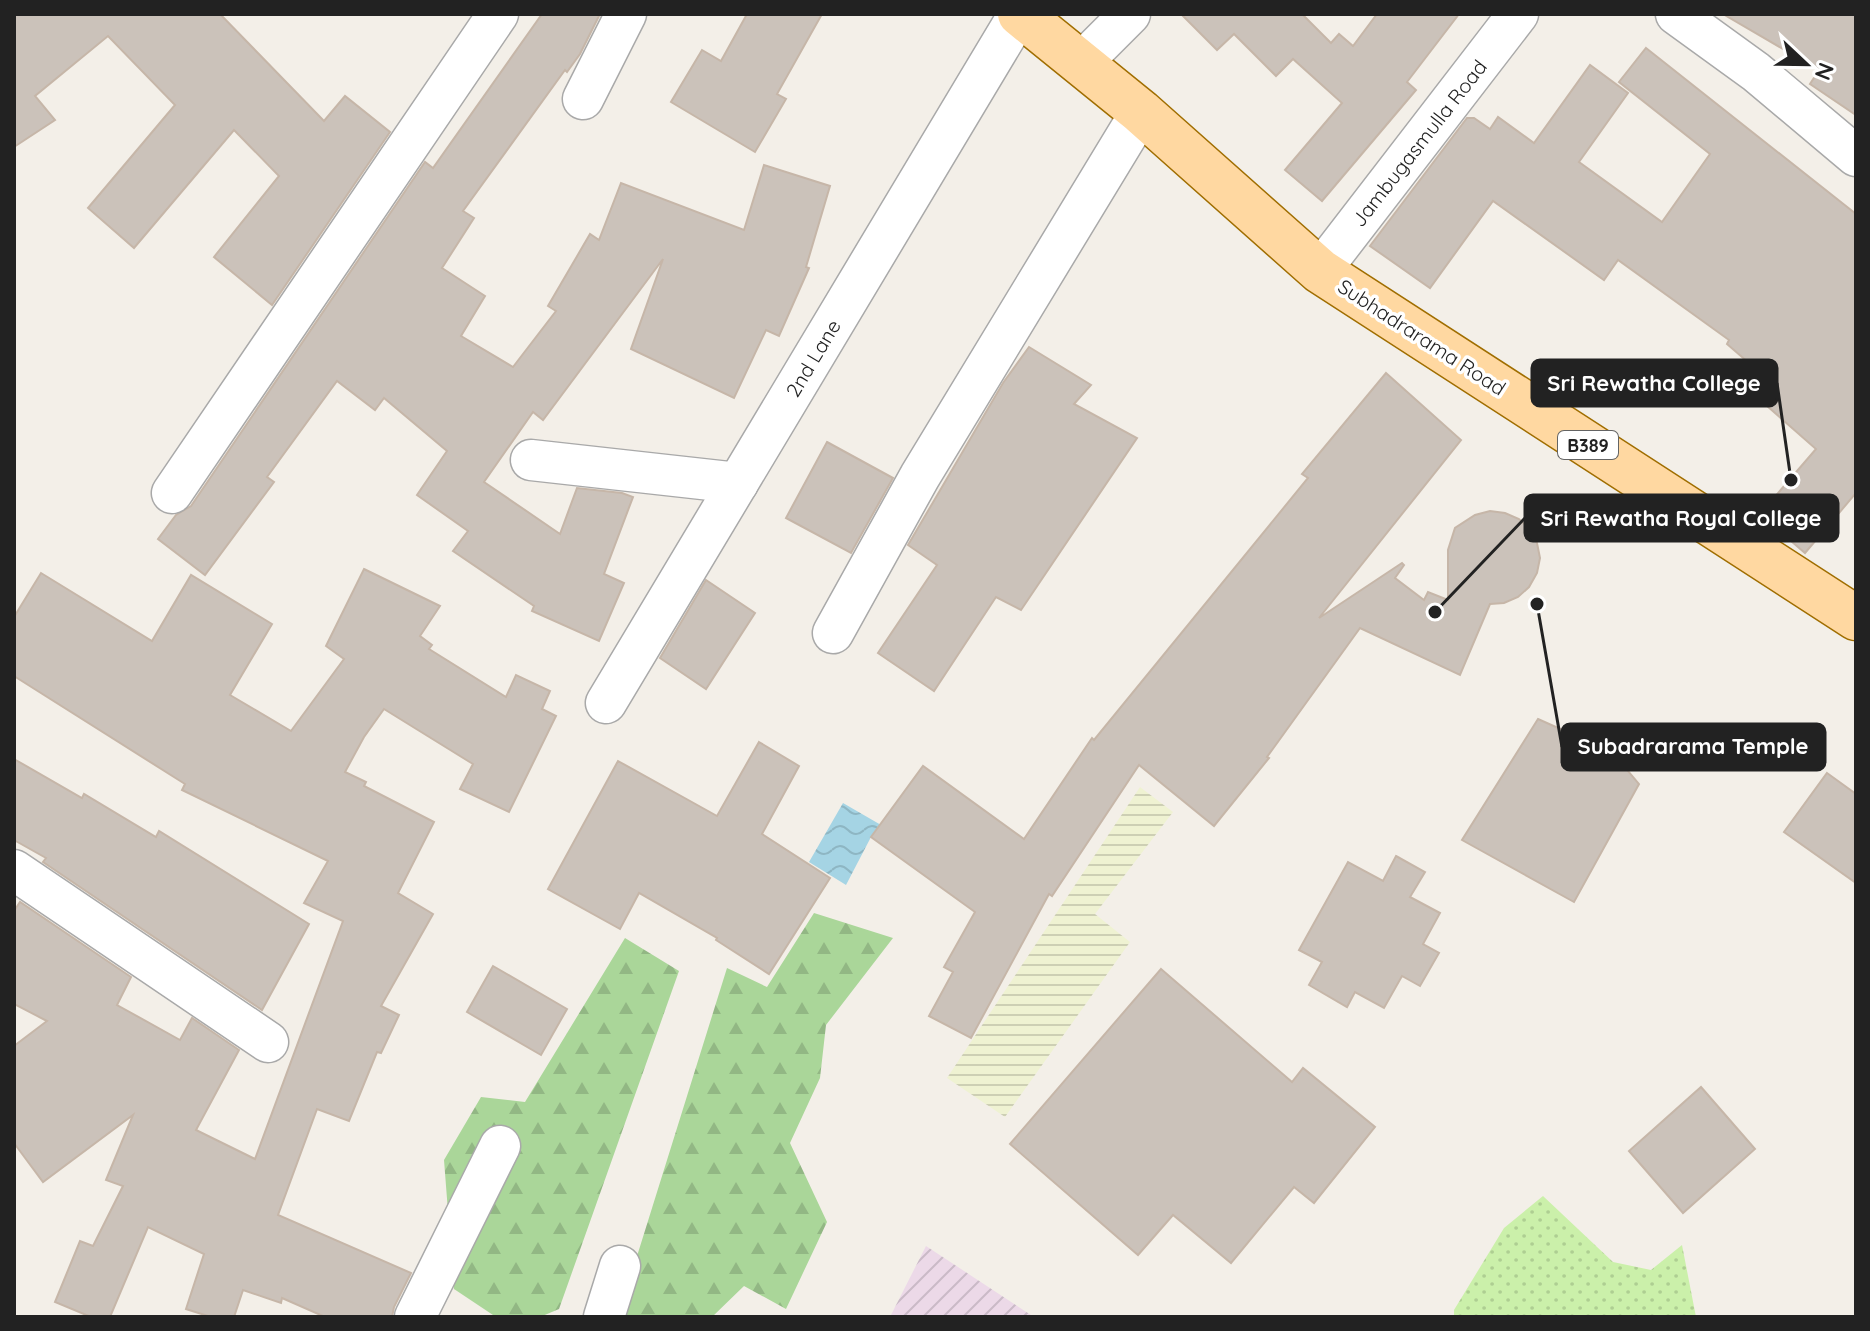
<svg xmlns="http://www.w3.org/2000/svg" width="1870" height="1331" viewBox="0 0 1870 1331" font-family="Quicksand,sans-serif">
	<defs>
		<pattern id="industrial-furrows" width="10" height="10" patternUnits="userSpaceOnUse" patternTransform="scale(2)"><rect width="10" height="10" fill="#ecd9e8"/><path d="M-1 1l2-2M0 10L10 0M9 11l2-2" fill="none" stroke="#cabac7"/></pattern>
		<pattern id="farmland-rules" width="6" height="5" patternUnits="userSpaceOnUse" patternTransform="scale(2)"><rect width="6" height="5" fill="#eff2d2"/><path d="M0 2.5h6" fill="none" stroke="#cdcfb4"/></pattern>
		<pattern id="grass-dots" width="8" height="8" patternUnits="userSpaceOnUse" patternTransform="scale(2)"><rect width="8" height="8" fill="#cbf0aa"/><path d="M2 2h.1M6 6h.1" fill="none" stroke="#aece92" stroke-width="1.8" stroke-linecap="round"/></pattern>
		<pattern id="forest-firs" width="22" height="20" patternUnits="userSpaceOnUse" patternTransform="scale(2)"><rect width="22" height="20" fill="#aad699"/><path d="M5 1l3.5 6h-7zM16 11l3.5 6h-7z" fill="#92b784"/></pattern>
		<pattern id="water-waves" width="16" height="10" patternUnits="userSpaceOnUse" patternTransform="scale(2)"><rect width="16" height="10" fill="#a5d4e4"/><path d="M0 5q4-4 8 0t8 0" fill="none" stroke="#8eb6c3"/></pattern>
	</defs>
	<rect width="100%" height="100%" fill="#f3efe8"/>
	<path fill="url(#industrial-furrows)" d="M926,1246L1034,1317H890Z"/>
	<path fill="url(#farmland-rules)" d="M1140,787L1173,812L1095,914L1130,942L1005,1117L947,1078Z"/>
	<path fill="url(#grass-dots)" d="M1543,1196L1613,1262L1651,1270L1682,1245L1696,1317H1454V1310L1504,1228Z"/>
	<g fill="url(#forest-firs)">
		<path d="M814,913L893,938L826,1025L820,1078L790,1143L827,1222L786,1309L744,1286L712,1317H618L727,968L767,987Z"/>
		<path d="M625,938L679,971L559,1309L540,1317H496L454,1289L444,1160L481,1097L525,1102Z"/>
	</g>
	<path fill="url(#water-waves)" d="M843,803L881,825L871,837L846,885L809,862Z"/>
	<g fill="#cbc2ba" stroke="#c6b6a8" stroke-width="2">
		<path d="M14,14H220L324,121L345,96L390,132L272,305L214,257L279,176L234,130L134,248L88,208L175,105L108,36L35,96L55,120L14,147Z"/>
		<path d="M542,14H600L580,54L567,72L565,70L463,211L474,218L442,268L485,296L461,336L513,367L556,311L548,306L590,234L599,240L621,183L744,230L764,165L830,186L806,267L809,268L779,336L766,330L734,398L631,349L663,259L543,420L533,412L484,482L560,534L577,488L622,493L633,497L604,574L624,583L599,641L532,611L534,606L453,551L468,531L417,495L447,451L384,398L375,410L337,381L267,477L274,482L205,575L158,539L176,515L191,506L425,162L433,168Z"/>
		<path d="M747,14H822L777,94L786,99L755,152L671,102L702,50L721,61Z"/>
		<path d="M1181,14H1302L1331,43L1339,34L1353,46L1377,14H1459L1407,82L1416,90L1322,201L1285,170L1342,103L1293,59L1276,76L1234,34L1217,50Z"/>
		<path d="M1723,14H1856V115L1810,84L1819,70Z"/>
		<path d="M1646,48L1856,214V493L1805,553L1760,514L1816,449L1750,391L1764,376L1727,344L1729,340L1618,260L1604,280L1493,201L1430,288L1370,246L1467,118H1474L1490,129L1498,117L1534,143L1590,65L1628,93L1579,162L1662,222L1710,154L1619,82Z"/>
		<path d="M1029,347L1091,385L1074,404L1137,438L1021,610L996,597L934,691L878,653L937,565L908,545L1003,383Z"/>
		<path d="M1386,373L1461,440L1319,618L1402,563L1404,565L1395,578L1424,600L1428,592L1448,600V550L1455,528L1475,515L1490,511L1505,513L1519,519L1530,529L1537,543L1540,558L1537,573L1529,587L1518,597L1504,603L1490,604L1460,675L1360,628L1267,757L1269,758L1214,826L1139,765L1052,896L1049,894L971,1038L929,1016L953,972L944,967L975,912L871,837L923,766L1024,839L1092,738L1094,740L1308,478L1302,474Z"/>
		<path d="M827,442L893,478L851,553L786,518Z"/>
		<path d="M364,569L440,606L420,636L432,645L429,649L506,697L516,675L550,691L542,709L556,716L509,812L460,789L473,764L384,709L364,737L345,772L366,782L364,786L434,822L398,893L433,914L381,1006L399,1015L381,1053L377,1052L349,1121L317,1109L278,1215L411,1273L394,1307L392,1317H325L282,1298L281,1303L243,1290L234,1317H211L186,1309L204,1254L148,1227L110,1317H91L55,1302L80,1241L93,1246L123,1186L106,1180L133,1115L43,1182L14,1143V1046L47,1021L14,1004V911L20,902L131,977L117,1005L180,1040L192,1018L239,1050L196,1130L255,1159L343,921L304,903L328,861L182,790L185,784L14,676V617L41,573L152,641L191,575L272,624L230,695L291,731L344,659L326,646Z"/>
		<path d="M706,580L755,613L706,689L660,658Z"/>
		<path d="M1538,719L1612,752L1639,784L1574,902L1462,840Z"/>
		<path d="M759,742L799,766L762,834L830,878L769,974L716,940L717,938L639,893L620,929L548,889L618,761L717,816Z"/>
		<path d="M14,759L82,798L84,794L156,837L159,831L309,924L262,1010L43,862L46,858L14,840Z"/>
		<path d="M1827,773L1856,794V883L1784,832Z"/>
		<path d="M1396,856L1425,872L1410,897L1440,913L1423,944L1439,953L1420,986L1402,976L1384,1008L1355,992L1347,1007L1309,985L1322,962L1299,950L1348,862L1383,881Z"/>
		<path d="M493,966L567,1009L541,1055L467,1012Z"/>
		<path d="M1161,969L1292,1082L1303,1068L1375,1127L1314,1203L1294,1187L1231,1263L1173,1215L1138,1255L1010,1144Z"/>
		<path d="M1701,1087L1755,1149L1683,1213L1629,1151Z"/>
	</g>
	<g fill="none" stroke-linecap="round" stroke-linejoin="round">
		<g stroke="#a9a9a9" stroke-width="43">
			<g id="minor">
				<path d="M1676,14L1756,72L1856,156"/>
				<path d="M1081,63L1130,14"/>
				<path d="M583,99L626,14"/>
				<path d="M1320,271L1518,14"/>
				<path d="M531,460L738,483"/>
				<path d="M172,493L498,14"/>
				<path d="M833,633L920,476L1141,112"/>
				<path d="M606,703L1019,14"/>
				<path d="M14,870L268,1042"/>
				<path d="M415,1317L500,1146"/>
				<path d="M604,1317L620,1266"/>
			</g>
		</g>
		<g stroke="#a06e00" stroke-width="47">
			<path id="major" d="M1020,14L1141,112L1320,271L1856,618"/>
		</g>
		<use href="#minor" stroke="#fff" stroke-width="40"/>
		<use href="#major" stroke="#ffd8a1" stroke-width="44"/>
	</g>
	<g text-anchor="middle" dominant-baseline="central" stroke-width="7" stroke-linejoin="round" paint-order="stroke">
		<rect fill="#fff" stroke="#646464" stroke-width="2" x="1558" y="431" width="60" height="28" rx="6"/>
		<g font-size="18" font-weight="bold" fill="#222">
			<text x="1588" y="445">B389</text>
		</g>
		<g font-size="20" fill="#222" stroke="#fff">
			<text transform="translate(1419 143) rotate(-52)">Jambugasmulla Road</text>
			<text transform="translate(1422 337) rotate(33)">Subhadrarama Road</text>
			<text transform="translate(813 358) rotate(-59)">2nd Lane</text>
		</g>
	</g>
	<path fill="none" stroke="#222" stroke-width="3" d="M1791 480L1777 383M1435 612L1525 518M1537 604L1562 747"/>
	<g fill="#222" stroke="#fff" stroke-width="3">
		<circle cx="1791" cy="480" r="8"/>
		<circle cx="1435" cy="612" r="8"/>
		<circle cx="1537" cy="604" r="8"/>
	</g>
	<g fill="#222" stroke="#222" stroke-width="3">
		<rect x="1532" y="360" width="245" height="46" rx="8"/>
		<rect x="1525" y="495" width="313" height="46" rx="8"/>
		<rect x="1562" y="724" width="263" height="46" rx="8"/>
	</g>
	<g font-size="22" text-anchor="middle" font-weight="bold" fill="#fff">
		<text x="1654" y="391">Sri Rewatha College</text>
		<text x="1681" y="526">Sri Rewatha Royal College</text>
		<text x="1693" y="754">Subadrarama Temple</text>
	</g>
	<rect width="1870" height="1331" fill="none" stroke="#222222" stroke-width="32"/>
	<g transform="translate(1806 64) rotate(112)" stroke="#ffffff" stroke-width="6" paint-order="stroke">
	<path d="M0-6L14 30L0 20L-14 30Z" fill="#222222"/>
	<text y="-12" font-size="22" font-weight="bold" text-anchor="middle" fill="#222222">N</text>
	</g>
</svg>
